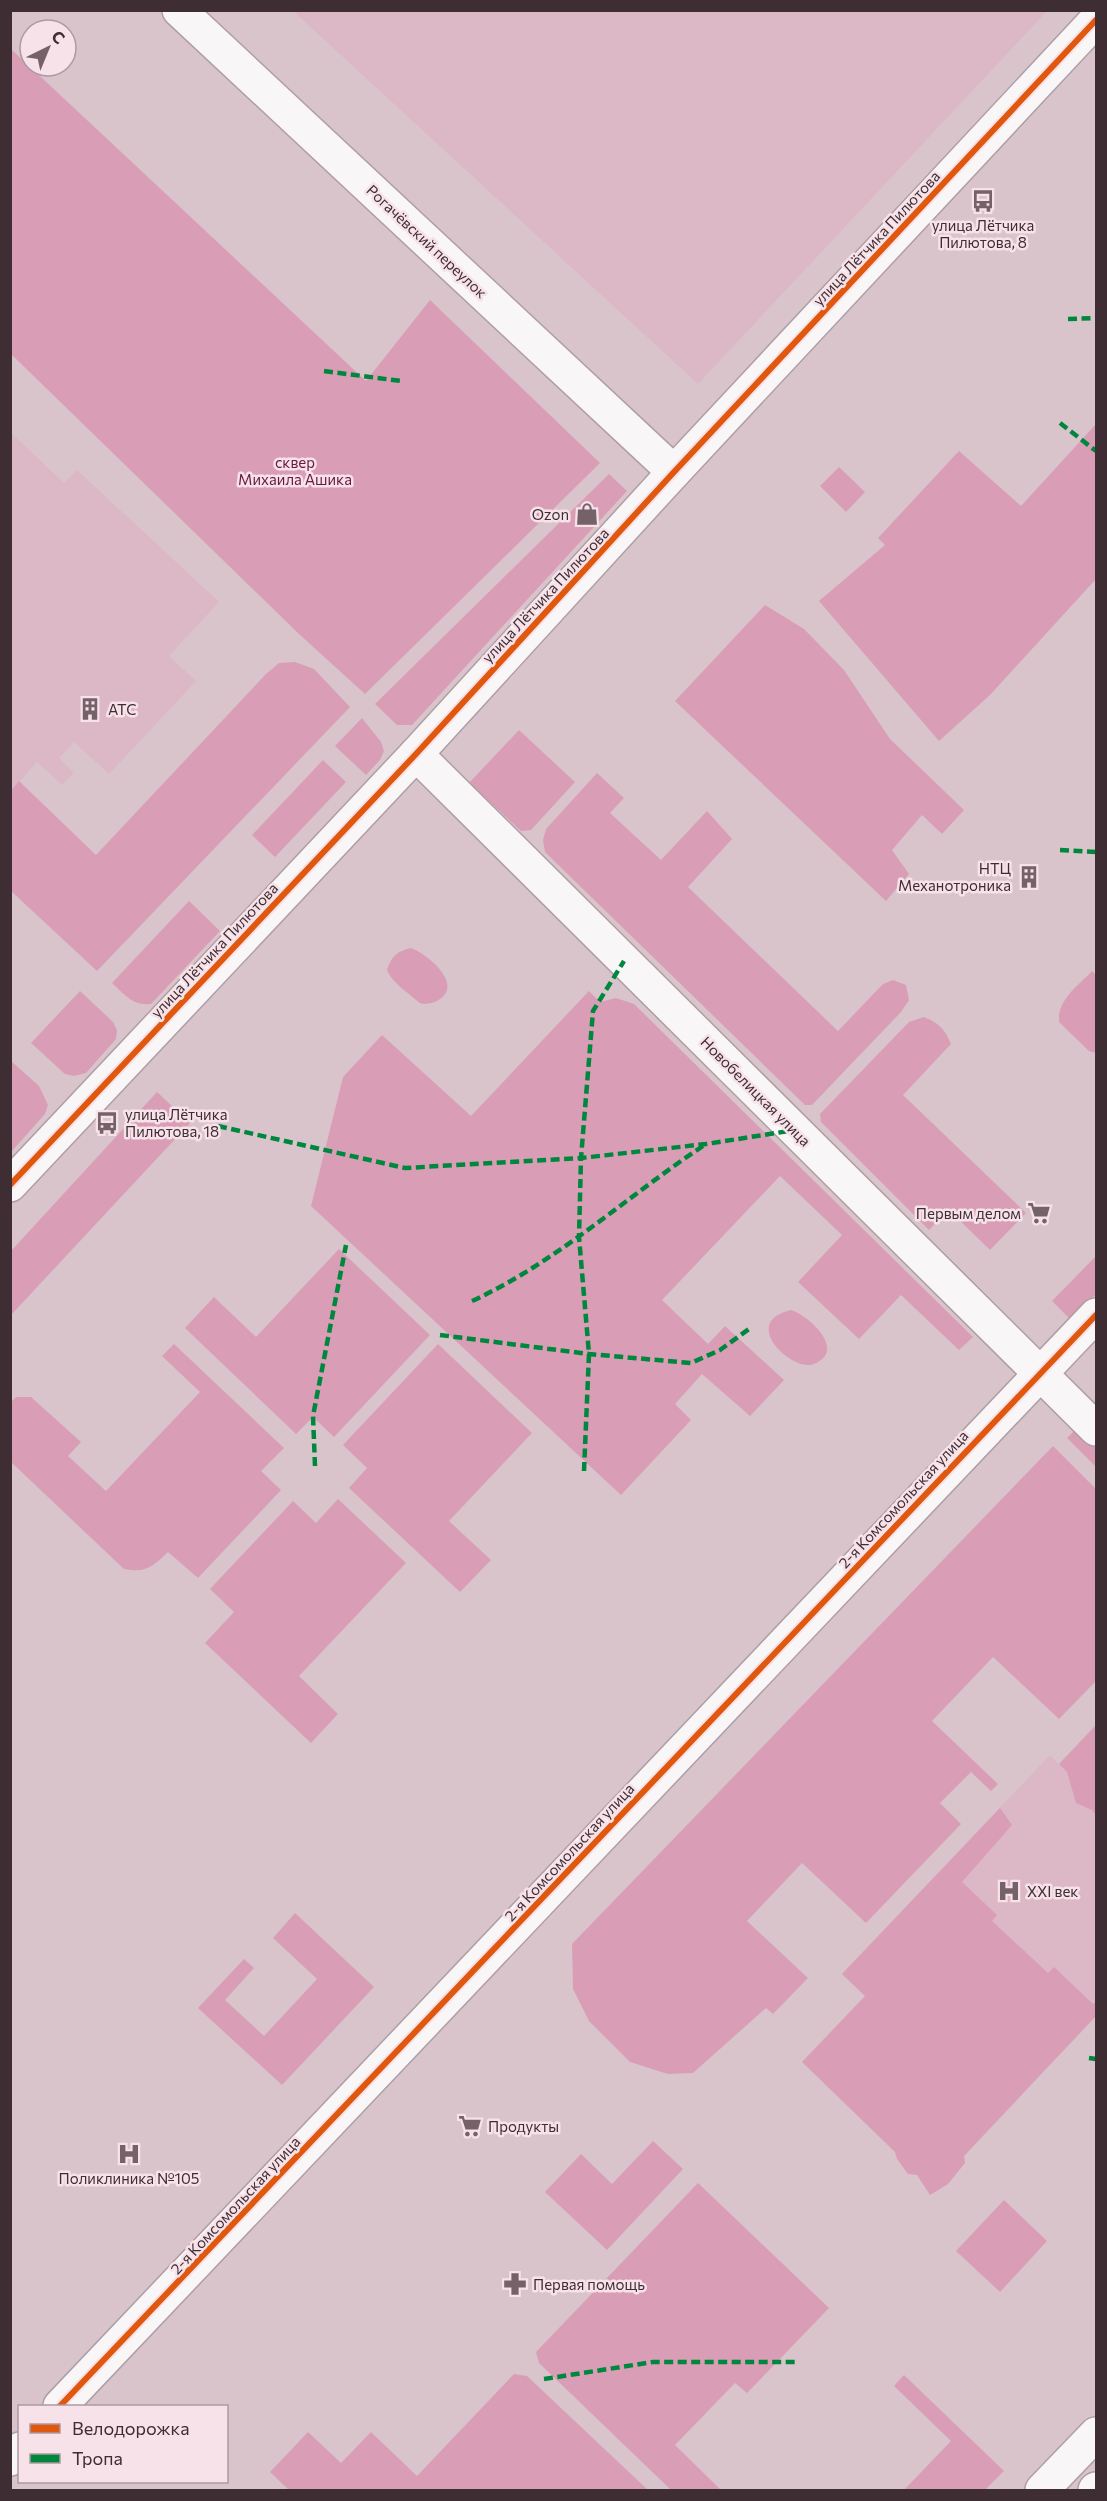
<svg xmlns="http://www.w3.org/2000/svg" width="1107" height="2501" viewBox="0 0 1107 2501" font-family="Commissioner,sans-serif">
	<rect width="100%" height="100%" fill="#dac4cc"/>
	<g fill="#dcb7c5">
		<path d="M293,11H1047L698,384Z"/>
		<path d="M11,433L64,483L77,470L219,602L169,656L196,681L109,774L74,742L59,758L74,773L62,785L37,762L11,791Z"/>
		<path d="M1050,1755L1096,1800V2016L964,2156L897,2026L842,1974Z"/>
	</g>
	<g fill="#d99db6">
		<path d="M11,49L366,381L430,300L600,463L365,694L299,634L11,354Z"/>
		<path d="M1096,424V579L990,695L939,741L819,601L885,545L878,538L959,451L1021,506Z"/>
		<path d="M839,467L865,492L846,512L820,486Z"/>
		<path d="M609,474L627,491L412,725H397L375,704Z"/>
		<path d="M765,605L804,629L844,670L890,739L964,810L942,834L922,815L892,850L909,874L886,901L675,701Z"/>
		<path d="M295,662L314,669L350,707L97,971L11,891V791L19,781L96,855L266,674L279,663Z"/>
		<path d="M362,718L381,742L384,751L380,760L366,775L335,746Z"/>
		<path d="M519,730L575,782L531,830L521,831L469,783Z"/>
		<path d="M323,760L346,782L275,857L252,835Z"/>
		<path d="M597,773L624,798L610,813L661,860L707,811L732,839L688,887L838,1031L883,984L893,980L906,985L909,1000L901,1012L812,1105H805L545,852L543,840L546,829Z"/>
		<path d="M189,901L220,931L151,1004C133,1006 125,995 112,983Z"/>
		<path d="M411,948C428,954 466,986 437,1001C432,1003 426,1005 420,1003C415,1000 410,994 405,991C398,985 391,979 387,970C391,957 397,951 411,948Z"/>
		<path d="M1092,971L1096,975V1053L1089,1051L1059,1022C1057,1000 1078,986 1092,971Z"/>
		<path d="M80,991L113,1022L117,1030L116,1039L86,1073L74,1076L65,1074L31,1043Z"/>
		<path d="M589,991L600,1002L616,998L634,1004L973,1337L959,1350L901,1295L859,1339L798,1282L842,1235L780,1176L662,1300L708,1344L725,1326L784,1380L750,1416L702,1374L675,1404L691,1420L621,1495L311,1206L343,1077L382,1035L471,1116Z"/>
		<path d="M924,1017C939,1023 945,1029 951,1044L903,1095L1026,1213L990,1250L949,1210L929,1230L821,1122L820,1114L909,1022Z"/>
		<path d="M11,1061L39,1086L48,1105L45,1114L11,1152Z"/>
		<path d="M157,1092L190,1123L11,1315V1251Z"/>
		<path d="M339,1249L430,1335L334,1437L313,1417L296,1434L185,1328L214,1297L256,1337Z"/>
		<path d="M1096,1256V1294L1071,1320L1052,1301Z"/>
		<path d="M791,1310C810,1316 847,1351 814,1364C793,1373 738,1322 791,1310Z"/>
		<path d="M174,1344L284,1448L261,1471L281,1490L198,1578L168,1552C152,1567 147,1573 124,1569L11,1462V1402L16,1397H31L81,1442L68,1456L106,1491L200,1392L162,1356Z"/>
		<path d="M438,1344L532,1433L449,1521L491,1560L460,1592L349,1488L367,1468L343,1445Z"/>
		<path d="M1078,1427L1096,1445V1467L1067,1438Z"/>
		<path d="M1053,1446L1096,1489V1681L1059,1719L993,1657L932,1721L998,1784L991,1791L971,1772L940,1803L961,1824L866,1923L802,1863L747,1921L808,1978L773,2014L766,2008L693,2073L668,2074L630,2062L589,2021L573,1989L572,1944Z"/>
		<path d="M338,1499L406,1563L299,1676L338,1714L311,1743L205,1643L234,1612L210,1589L293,1501L316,1523Z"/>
		<path d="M1096,1725V1815L1092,1810L1076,1803L1067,1772L1059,1764Z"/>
		<path d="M1000,1808L1012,1825L962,1882L997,1915L992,1921L1048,1973L1054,1967L1093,2004L1096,2001V2016L964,2156L965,2163L948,2184L930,2195L917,2175L908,2174L897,2159L895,2152L802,2062L865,1996L842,1974Z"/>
		<path d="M295,1913L374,1987L282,2085L198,2008L244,1959L254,1968L225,2000L264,2036L317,1979L273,1938Z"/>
		<path d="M653,2141L683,2169L607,2250L545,2192L581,2154L612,2184Z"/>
		<path d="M698,2183L829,2308L747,2393L735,2383L675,2445L721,2490H671L539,2363L536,2352Z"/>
		<path d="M1004,2200L1047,2241L1000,2292L956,2251Z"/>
		<path d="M514,2374L527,2376L648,2490H289L270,2472L308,2432L341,2463L371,2432L417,2476Z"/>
		<path d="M904,2375L1004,2471L985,2490H904L951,2441L894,2386Z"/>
	</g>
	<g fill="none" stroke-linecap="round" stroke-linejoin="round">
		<g stroke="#af9ea4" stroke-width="36">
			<g id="minor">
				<path d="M179,10L674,472"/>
				<path d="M416,754L1096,1429"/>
				<path d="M10,1185L416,754L674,472L1096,20"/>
				<path d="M60,2406L1096,1315"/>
				<path d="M10,2459L20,2449"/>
				<path d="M1042,2490L1096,2434"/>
				<path d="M1095,2490L1096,2489"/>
			</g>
		</g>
		<use href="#minor" stroke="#f9f6f7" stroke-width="33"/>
		<g stroke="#00873e" stroke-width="4.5" stroke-dasharray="9 4.5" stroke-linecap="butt">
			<path d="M1068,319L1096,318"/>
			<path d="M324,371L401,381"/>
			<path d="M1060,423L1096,451"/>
			<path d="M1060,850L1096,852"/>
			<path d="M218,1126L405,1168L581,1158L706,1144L795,1130"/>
			<path d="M472,1301C557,1262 626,1197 703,1146"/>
			<path d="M440,1335L589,1354L691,1363L720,1350L749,1329"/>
			<path d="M315,1466L313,1416L346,1245"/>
			<path d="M584,1471L589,1354L579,1237L581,1158L593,1011L624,961"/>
			<path d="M1089,2058L1096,2059"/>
			<path d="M544,2379L653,2362H799"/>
		</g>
		<g stroke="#f7e2e9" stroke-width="10">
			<g id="cycleway">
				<path d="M10,1185L416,754L674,472L1096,20"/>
				<path d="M60,2406L1096,1315"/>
			</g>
		</g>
		<use href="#cycleway" stroke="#e0570e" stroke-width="6"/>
	</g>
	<defs>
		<g id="bus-bare" transform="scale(1.8)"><path d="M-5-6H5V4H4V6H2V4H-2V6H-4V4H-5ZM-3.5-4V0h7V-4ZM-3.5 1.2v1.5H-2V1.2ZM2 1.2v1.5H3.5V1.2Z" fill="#756269" stroke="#f7e2e9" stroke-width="2.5" paint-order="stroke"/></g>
		<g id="shop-bare" transform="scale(1.8)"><path d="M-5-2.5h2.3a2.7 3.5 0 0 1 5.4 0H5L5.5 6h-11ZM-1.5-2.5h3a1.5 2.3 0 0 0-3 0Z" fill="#756269" stroke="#f7e2e9" stroke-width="2.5" paint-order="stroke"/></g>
		<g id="building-bare" transform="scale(1.8)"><path d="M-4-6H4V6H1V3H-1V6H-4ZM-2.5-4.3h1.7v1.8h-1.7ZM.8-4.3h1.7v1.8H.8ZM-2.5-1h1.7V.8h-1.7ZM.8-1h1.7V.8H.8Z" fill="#756269" stroke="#f7e2e9" stroke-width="2.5" paint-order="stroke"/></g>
		<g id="supermarket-bare" transform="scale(1.8)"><path d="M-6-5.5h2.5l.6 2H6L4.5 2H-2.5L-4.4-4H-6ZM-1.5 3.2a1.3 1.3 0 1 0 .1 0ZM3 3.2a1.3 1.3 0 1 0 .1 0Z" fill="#756269" stroke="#f7e2e9" stroke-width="2.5" paint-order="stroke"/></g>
		<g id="hospital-bare" transform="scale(1.8)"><path d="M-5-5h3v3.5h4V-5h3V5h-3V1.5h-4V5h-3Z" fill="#756269" stroke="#f7e2e9" stroke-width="2.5" paint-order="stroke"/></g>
		<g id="pharmacy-bare" transform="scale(1.8)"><path d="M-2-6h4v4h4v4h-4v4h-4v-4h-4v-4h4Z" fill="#756269" stroke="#f7e2e9" stroke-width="2.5" paint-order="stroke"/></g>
	</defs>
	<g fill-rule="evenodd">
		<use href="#bus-bare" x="983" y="201"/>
		<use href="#shop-bare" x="587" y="514"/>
		<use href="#building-bare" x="90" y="709"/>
		<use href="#building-bare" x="1029" y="877"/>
		<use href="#bus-bare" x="107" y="1123"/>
		<use href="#supermarket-bare" x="1039" y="1213"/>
		<use href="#hospital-bare" x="1009" y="1891"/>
		<use href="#supermarket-bare" x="470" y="2126"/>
		<use href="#hospital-bare" x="129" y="2154"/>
		<use href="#pharmacy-bare" x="515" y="2284"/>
	</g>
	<g text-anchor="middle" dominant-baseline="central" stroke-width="5" stroke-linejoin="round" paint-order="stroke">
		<g font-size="15" fill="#3e2e34" stroke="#f7e2e9" text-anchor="start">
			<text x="983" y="225" text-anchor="middle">улица Лётчика<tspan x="983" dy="17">Пилютова, 8</tspan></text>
			<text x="569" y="514" text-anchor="end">Ozon</text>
			<text x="108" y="709">АТС</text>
			<text x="1011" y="868" text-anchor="end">НТЦ<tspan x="1011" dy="17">Механотроника</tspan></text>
			<text x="125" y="1114">улица Лётчика<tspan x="125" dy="17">Пилютова, 18</tspan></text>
			<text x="1021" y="1213" text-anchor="end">Первым делом</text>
			<text x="1027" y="1891">XXI век</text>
			<text x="488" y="2126">Продукты</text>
			<text x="129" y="2178" text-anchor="middle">Поликлиника №105</text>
			<text x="533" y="2284">Первая помощь</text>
		</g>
		<g font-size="15" fill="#3e2e34" stroke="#f7e2e9">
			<text transform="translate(876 238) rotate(-47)">улица Лётчика Пилютова</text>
			<text transform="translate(427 241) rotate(43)">Рогачёвский переулок</text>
			<text transform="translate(545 595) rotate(-47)">улица Лётчика Пилютова</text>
			<text transform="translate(214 950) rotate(-47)">улица Лётчика Пилютова</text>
			<text transform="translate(756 1091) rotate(45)">Новобелицкая улица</text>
			<text transform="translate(903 1499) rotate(-47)">2-я Комсомольская улица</text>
			<text transform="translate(569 1852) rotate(-47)">2-я Комсомольская улица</text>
			<text transform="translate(235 2205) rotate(-47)">2-я Комсомольская улица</text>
		</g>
		<g font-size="15" fill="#681941" stroke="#f7e2e9">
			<text x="295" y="462">сквер<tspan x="295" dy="17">Михаила Ашика</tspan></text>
		</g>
	</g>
	<rect width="1107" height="2501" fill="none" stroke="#3e2e34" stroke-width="24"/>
	<rect x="18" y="2405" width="210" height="78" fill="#f7e2e9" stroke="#ad9aa1" stroke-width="1.5"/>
	<rect x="30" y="2424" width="30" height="9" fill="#e0570e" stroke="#ad9aa1" stroke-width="1.5"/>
	<text x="72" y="2435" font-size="18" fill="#3e2e34">Велодорожка</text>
	<rect x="30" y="2454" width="30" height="9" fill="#00873e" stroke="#ad9aa1" stroke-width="1.5"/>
	<text x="72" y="2465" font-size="18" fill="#3e2e34">Тропа</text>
	<g transform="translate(48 48) rotate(43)"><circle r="28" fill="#f7e2e9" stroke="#ad9aa1" stroke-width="1.5"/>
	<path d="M0-4.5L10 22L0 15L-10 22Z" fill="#756269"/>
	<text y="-9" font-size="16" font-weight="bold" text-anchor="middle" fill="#3e2e34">С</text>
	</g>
</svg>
